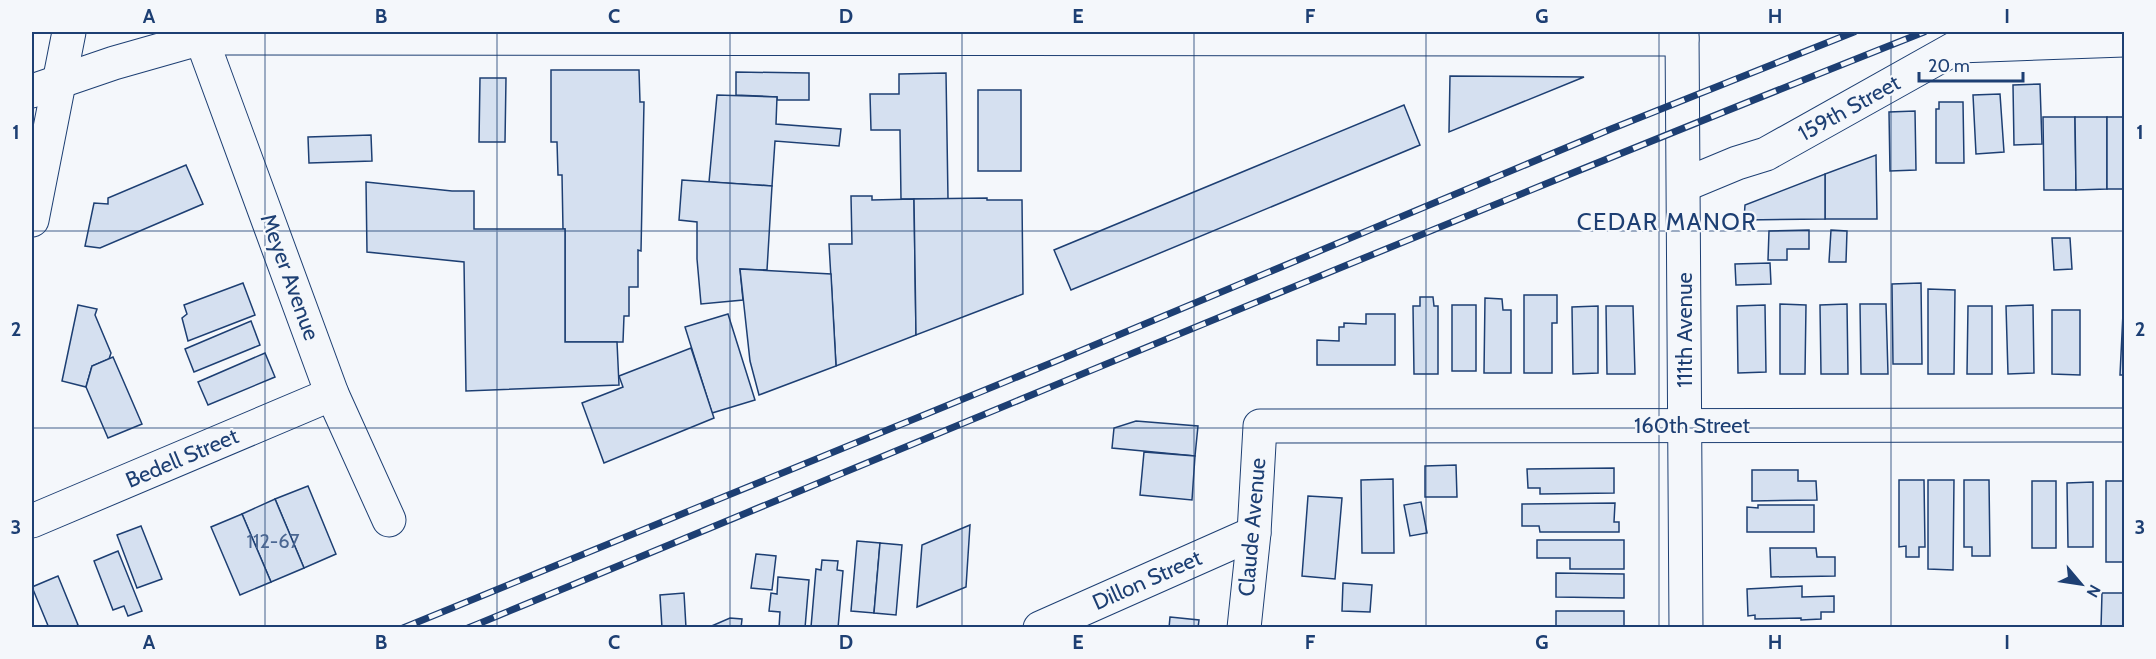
<svg xmlns="http://www.w3.org/2000/svg" width="2156" height="659" viewBox="0 0 2156 659" font-family="Cabin,sans-serif">
	<rect width="100%" height="100%" fill="#f4f7fb"/>
	<g fill="#d5e0f0" stroke="#1d3f73" stroke-width="1.5">
		<path d="M551,70H639L640,102H644L641,251L638,250V287H629V316H624L623,342H565V229H563L562,175H558L557,142H551Z"/>
		<path d="M736,72L809,73V100H777V97L736,95Z"/>
		<path d="M946,73L948,199H901L900,130H871L870,94H899V74Z"/>
		<path d="M1450,76L1584,77L1449,132Z"/>
		<path d="M480,78H506L505,142H479Z"/>
		<path d="M2040,84L2042,144L2014,145L2013,85Z"/>
		<rect x="978" y="90" width="43" height="81"/>
		<path d="M2000,94L2004,152L1976,154L1973,95Z"/>
		<path d="M717,95L777,97L776,124L841,129L839,146L775,141L772,186L709,182Z"/>
		<path d="M1939,102H1963L1964,163H1936V109H1939Z"/>
		<path d="M1404,105L1420,145L1071,290L1054,250Z"/>
		<path d="M1915,111L1916,170L1890,171L1889,112Z"/>
		<path d="M2043,117H2075L2076,190H2044Z"/>
		<path d="M2075,117H2107V189L2076,190Z"/>
		<rect x="2107" y="117" width="17" height="72"/>
		<path d="M371,135L372,161L309,163L308,137Z"/>
		<path d="M1876,155L1877,219H1825V174Z"/>
		<path d="M186,165L203,204L100,248L85,246L94,203L108,204V198Z"/>
		<path d="M1825,174V219L1744,220L1745,205Z"/>
		<path d="M682,180L772,186L767,270L740,269L743,300L701,304L697,259V222L679,220Z"/>
		<path d="M366,182L452,191H474V229H565V342H617L619,385L466,391L464,262L367,252Z"/>
		<path d="M851,196H872V200L914,199L916,335L836,366L829,244H852Z"/>
		<path d="M987,198V200H1022L1023,294L916,335L914,199Z"/>
		<path d="M1809,230V249H1787V260H1768L1769,231Z"/>
		<path d="M1831,230L1847,231L1846,262H1829Z"/>
		<path d="M2052,238H2070L2072,269L2054,270Z"/>
		<path d="M1770,263L1771,284L1736,285L1735,264Z"/>
		<path d="M740,269L831,274L836,366L759,395L750,361Z"/>
		<path d="M243,283L255,315L188,341L182,318L187,314L184,305Z"/>
		<path d="M1921,283L1922,364H1893L1892,284Z"/>
		<path d="M1928,289L1955,290L1954,374H1928Z"/>
		<path d="M1524,295H1557V323H1552V373H1524Z"/>
		<path d="M1420,297H1433L1434,306H1438V374H1414L1413,306H1420Z"/>
		<path d="M1485,298L1502,299L1503,310H1511V373H1484Z"/>
		<path d="M1780,304L1806,305L1805,374H1780Z"/>
		<path d="M1847,304L1848,374H1821L1820,305Z"/>
		<path d="M1860,304H1886L1888,374H1861Z"/>
		<path d="M78,305L97,309L95,315L111,353L109,359L92,366L86,387L62,381Z"/>
		<rect x="1452" y="305" width="24" height="66"/>
		<path d="M1765,305L1766,372L1738,373L1737,306Z"/>
		<path d="M2033,305L2034,373L2008,374L2006,306Z"/>
		<path d="M1598,306V373L1573,374L1572,307Z"/>
		<path d="M1606,306H1633L1635,374H1607Z"/>
		<path d="M1968,306H1992V374H1967Z"/>
		<path d="M2052,310H2080V375L2052,374Z"/>
		<path d="M2123,313H2124V375H2120Z"/>
		<path d="M728,314L755,400L712,413L685,327Z"/>
		<path d="M1366,314H1395V365H1317V340L1339,341V327H1344V323L1366,324Z"/>
		<path d="M251,321L260,345L194,372L185,349Z"/>
		<path d="M691,348L714,418L604,463L582,403L623,387L619,376Z"/>
		<path d="M265,353L275,377L208,405L198,382Z"/>
		<path d="M113,357L142,424L108,438L86,387L92,366Z"/>
		<path d="M1136,421L1198,426L1195,456L1112,448L1114,428Z"/>
		<path d="M1144,452L1195,456L1192,500L1140,495Z"/>
		<path d="M1456,465L1457,497H1425V466Z"/>
		<path d="M1614,468V493L1540,494V488H1528L1527,469Z"/>
		<path d="M1752,470H1798V481H1816L1817,500L1752,501Z"/>
		<path d="M1393,479L1394,553H1362L1361,480Z"/>
		<path d="M1899,480H1924L1925,547H1919V557H1906V546L1899,547Z"/>
		<path d="M1928,480H1954L1953,570L1928,569Z"/>
		<path d="M1964,480H1989L1990,556H1972V547H1964Z"/>
		<rect x="2032" y="481" width="24" height="67"/>
		<rect x="2106" y="481" width="18" height="81"/>
		<path d="M2093,482V547H2068L2067,483Z"/>
		<path d="M308,486L336,554L304,568L275,499Z"/>
		<path d="M1308,496L1342,498L1335,579L1302,576Z"/>
		<path d="M275,499L304,568L271,582L242,514Z"/>
		<path d="M1421,502L1427,533L1410,536L1404,505Z"/>
		<path d="M1615,503L1614,522H1619V532H1540L1539,526H1522V504Z"/>
		<path d="M1758,505H1814V532H1747V507L1758,508Z"/>
		<path d="M242,514L271,582L240,595L211,527Z"/>
		<path d="M970,525L966,587L917,607L922,545Z"/>
		<path d="M141,526L162,579L137,588L117,535Z"/>
		<path d="M1537,540H1624V569H1570V558H1537Z"/>
		<path d="M857,541L880,543L874,613L851,611Z"/>
		<path d="M880,543L902,545L896,615L874,613Z"/>
		<path d="M1770,548H1816L1817,557H1835V576L1771,577Z"/>
		<path d="M118,551L142,611L128,616L124,606L113,610L94,561Z"/>
		<path d="M756,554L776,556L772,590L751,588Z"/>
		<path d="M822,560L838,561L837,570L843,571L838,628L811,627L816,569L821,570Z"/>
		<path d="M1556,573L1624,574V598L1556,597Z"/>
		<path d="M58,576L78,625L72,628H49L32,587Z"/>
		<path d="M778,577L809,580L805,628H779L780,612L769,611L771,593L777,594Z"/>
		<path d="M1343,583L1372,585L1370,612L1342,611Z"/>
		<path d="M1802,586V597L1834,596V612H1821V619L1801,620V618L1755,619V615L1748,616L1747,589Z"/>
		<path d="M684,593L686,628H662L660,595Z"/>
		<path d="M2102,593H2124V628H2101Z"/>
		<rect x="1556" y="611" width="68" height="17"/>
		<path d="M1170,617L1199,620L1198,628H1169Z"/>
		<path d="M730,618L742,619L741,628H707Z"/>
	</g>
	<g fill="none" stroke-linecap="round" stroke-linejoin="round">
		<g stroke="#1d3f73" stroke-width="35">
			<g id="minor">
				<path d="M199,32L332,394L389,520"/>
				<path d="M1682,32L1686,628"/>
				<path d="M32,91L114,63L202,38L1682,39"/>
				<path d="M1684,185L1737,163L1766,154L1959,46L2124,40"/>
				<path d="M32,521L332,394"/>
				<path d="M1040,628L1254,533"/>
				<path d="M1244,628L1254,533L1260,426L2124,425"/>
			</g>
		</g>
		<g stroke="#1d3f73" stroke-width="35">
			<path id="major" d="M32,220L69,32"/>
		</g>
		<use href="#minor" stroke="#f4f7fb" stroke-width="33"/>
		<use href="#major" stroke="#f4f7fb" stroke-width="33"/>
		<g stroke="#1d3f73" stroke-width="7">
			<g id="rail">
				<path d="M403,628L1061,359L1611,129L1854,32"/>
				<path d="M468,628C953,428 1437,225 1924,32"/>
			</g>
		</g>
		<use href="#rail" stroke="#f4f7fb" stroke-width="4.5" stroke-dasharray="14" stroke-linecap="butt"/>
	</g>
	<path fill="none" stroke="#1d3f73" stroke-width="1.5" stroke-opacity="0.55" d="M265,32V628M497,32V628M730,32V628M962,32V628M1194,32V628M1426,32V628M1659,32V628M1891,32V628M32,231H2124M32,428H2124"/>
	<g text-anchor="middle" dominant-baseline="central" stroke-width="4.5" stroke-linejoin="round" paint-order="stroke">
		<g font-size="20" fill="#4b6792">
			<text x="273" y="541">112-67</text>
		</g>
		<g font-size="22" fill="#1d3f73" stroke="#f4f7fb">
			<text transform="translate(1849 108) rotate(-29)">159th Street</text>
			<text transform="translate(290 277) rotate(70)">Meyer Avenue</text>
			<text transform="translate(1684 330) rotate(-90)">111th Avenue</text>
			<text x="1692" y="425">160th Street</text>
			<text transform="translate(182 458) rotate(-23)">Bedell Street</text>
			<text transform="translate(1252 527) rotate(-85)">Claude Avenue</text>
			<text transform="translate(1147 580) rotate(-24)">Dillon Street</text>
		</g>
		<g font-size="24" letter-spacing="1.5" fill="#1d3f73" stroke="#f4f7fb">
			<text x="1667" y="221">CEDAR MANOR</text>
		</g>
	</g>
	<rect width="2156" height="659" fill="none" stroke="#f4f7fb" stroke-width="66"/>
	<g transform="translate(2081 584) rotate(119)" stroke="#f4f7fb" stroke-width="4.5" paint-order="stroke">
	<path d="M0-4.5L10 22L0 15L-10 22Z" fill="#1d3f73"/>
	<text y="-9" font-size="16" font-weight="bold" text-anchor="middle" fill="#1d3f73">N</text>
	</g>
	<path d="M1919 72v9h104v-9" fill="none" stroke="#1d3f73" stroke-width="3"/>
	<text x="1928" y="72" font-size="18" fill="#1d3f73" stroke="#f4f7fb" stroke-width="4.5" paint-order="stroke">20 m</text>
	<rect x="33" y="33" width="2090" height="593" fill="none" stroke="#1d3f73" stroke-width="2"/>
	<g font-size="20" text-anchor="middle" font-weight="bold" fill="#1d3f73">
		<text x="149" y="23">A</text>
		<text x="381" y="23">B</text>
		<text x="614" y="23">C</text>
		<text x="846" y="23">D</text>
		<text x="1078" y="23">E</text>
		<text x="1310" y="23">F</text>
		<text x="1542" y="23">G</text>
		<text x="1775" y="23">H</text>
		<text x="2007" y="23">I</text>
		<text x="16" y="139">1</text>
		<text x="2140" y="139">1</text>
		<text x="16" y="336">2</text>
		<text x="2140" y="336">2</text>
		<text x="16" y="534">3</text>
		<text x="2140" y="534">3</text>
		<text x="149" y="649">A</text>
		<text x="381" y="649">B</text>
		<text x="614" y="649">C</text>
		<text x="846" y="649">D</text>
		<text x="1078" y="649">E</text>
		<text x="1310" y="649">F</text>
		<text x="1542" y="649">G</text>
		<text x="1775" y="649">H</text>
		<text x="2007" y="649">I</text>
	</g>
</svg>
